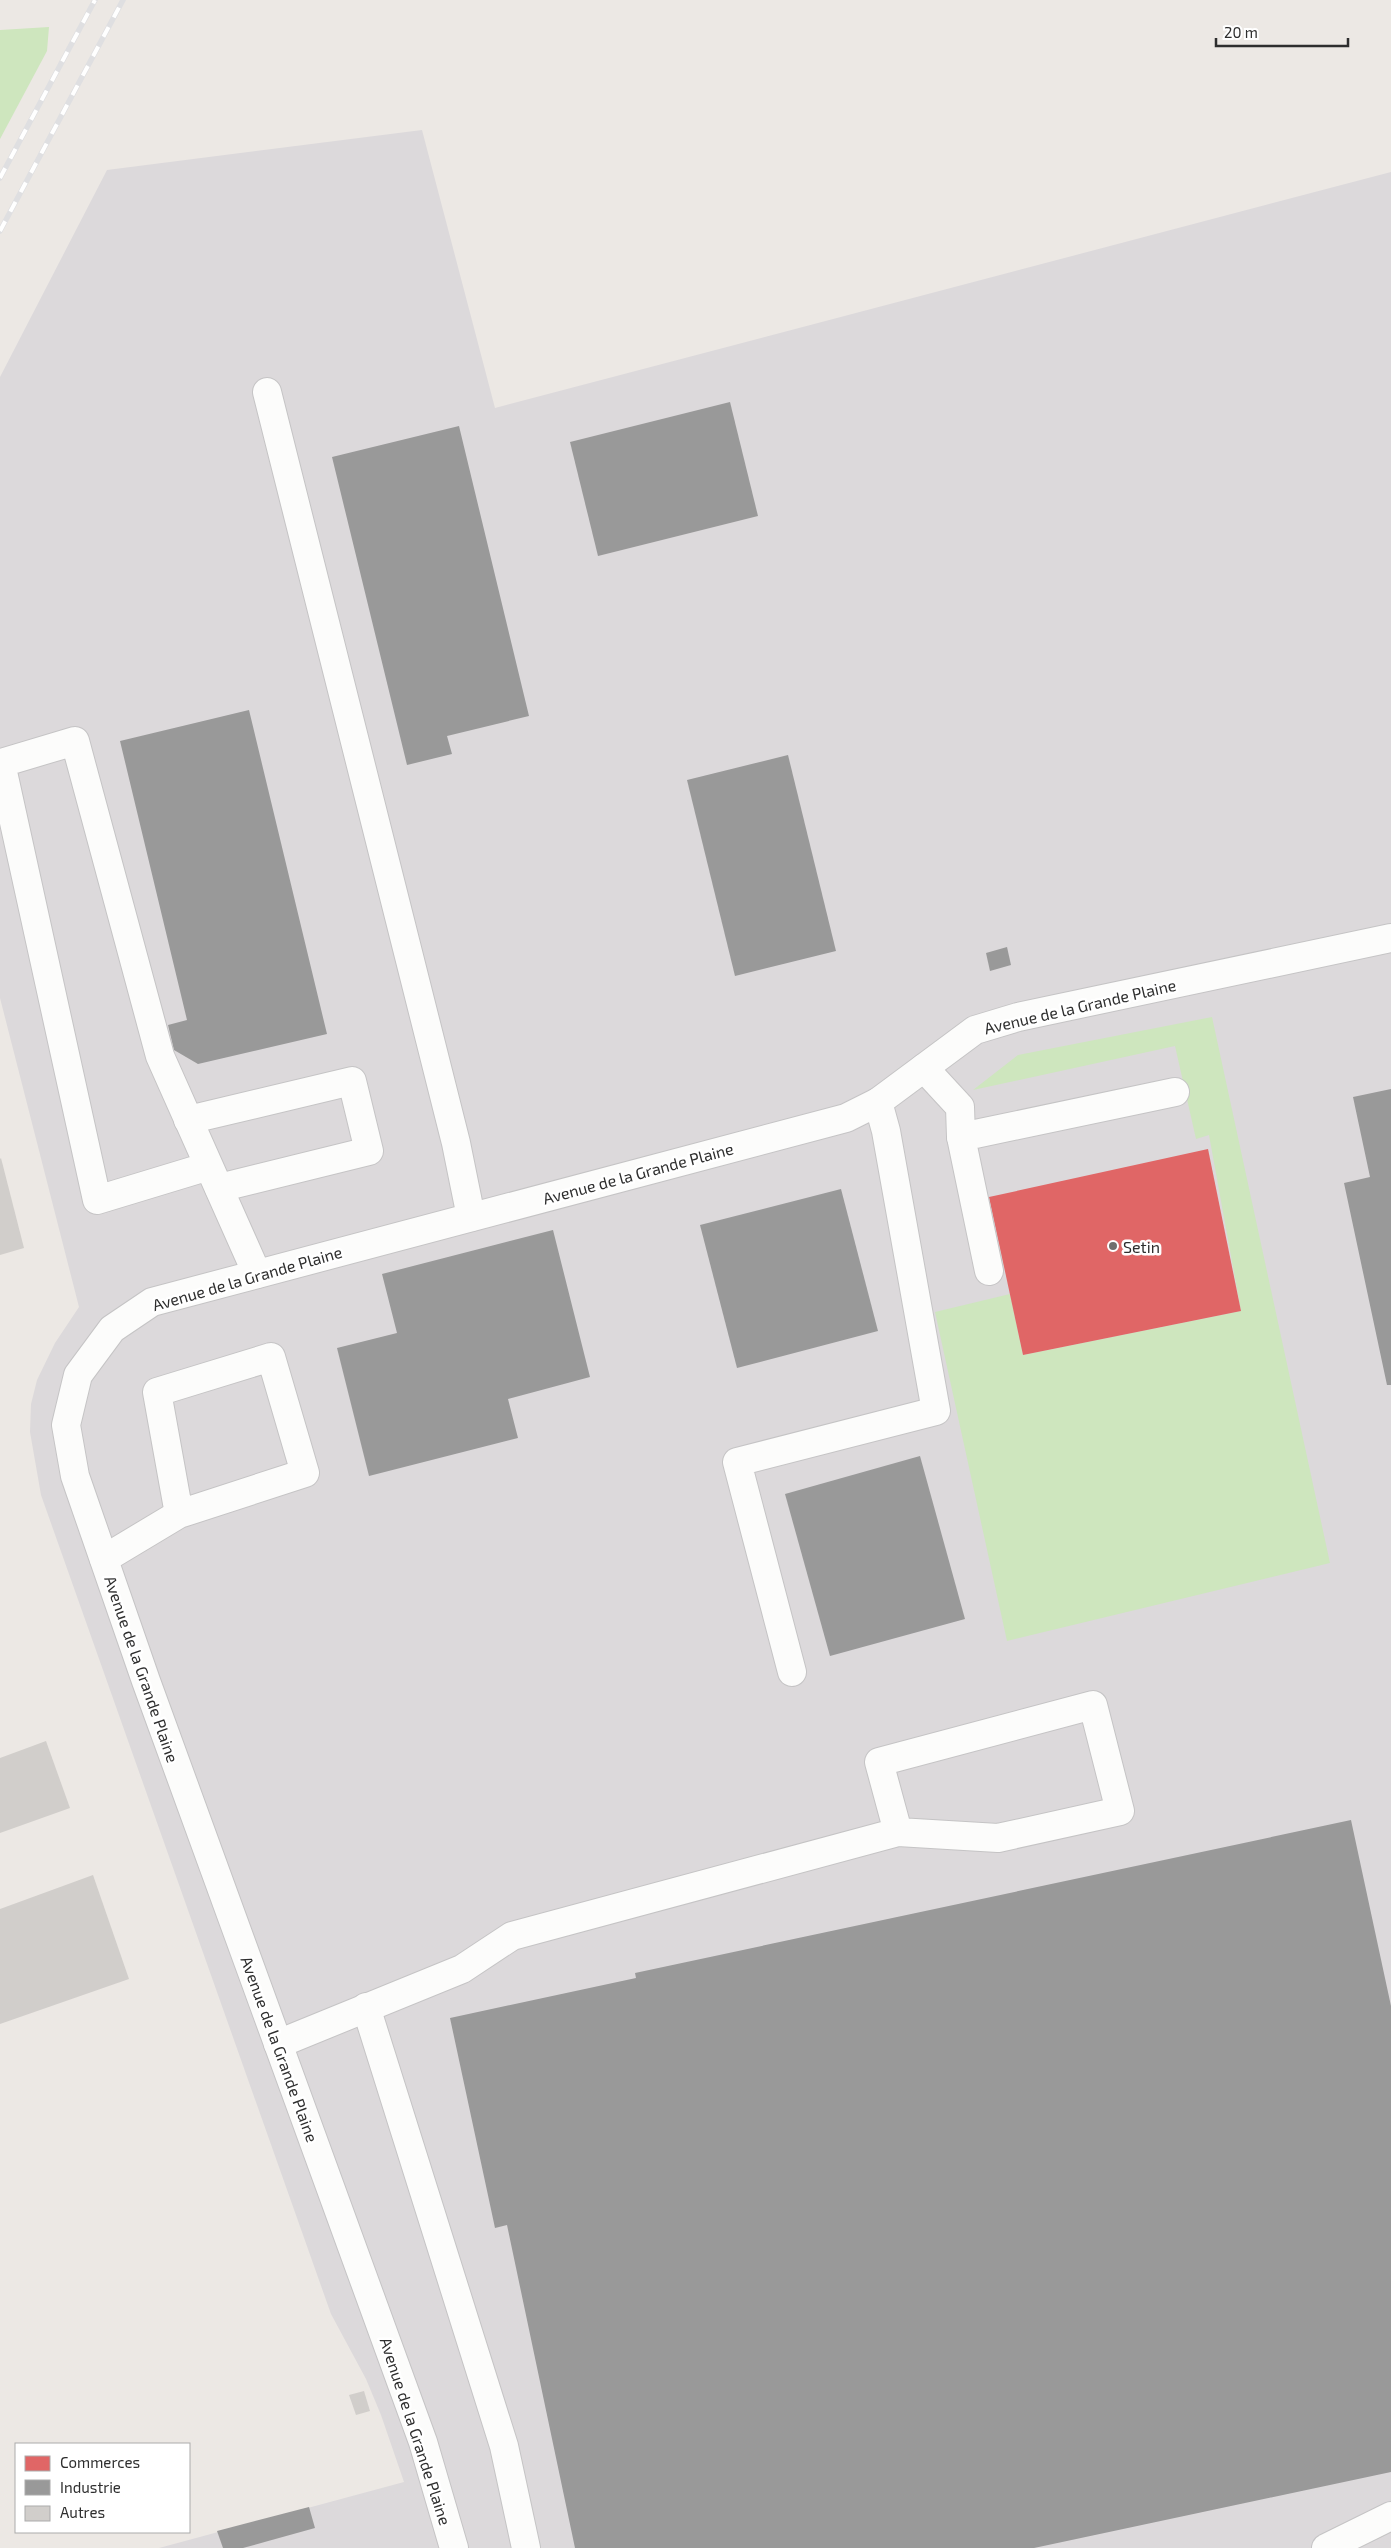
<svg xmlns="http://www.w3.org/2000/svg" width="1391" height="2548" viewBox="0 0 1391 2548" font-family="'Exo 2',sans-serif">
	<rect width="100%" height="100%" fill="#ece8e4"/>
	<path fill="#dcd9db" d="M422,130L495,408L1391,172V2548H159L404,2482L381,2415L366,2379L331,2314L41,1495L30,1432L31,1404L37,1380L55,1343L79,1307L0,998V377L107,170Z"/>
	<g fill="#cee6be">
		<path d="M49,27L47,51L0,139V30Z"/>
		<path d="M1212,1017L1330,1563L1007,1641L935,1312L1010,1294L1023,1355L1241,1311L1209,1135L1196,1139L1175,1046L973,1090L1018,1055Z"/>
	</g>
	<path fill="#e06666" d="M1208,1149L1241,1311L1023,1355L989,1197Z"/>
	<g fill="#999">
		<path d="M730,402L758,516L598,556L570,442Z"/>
		<path d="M459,426L529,716L447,736L452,754L407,765L332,457Z"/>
		<path d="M249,710L327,1034L198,1064L174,1050L168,1025L187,1020L120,741Z"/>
		<path d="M788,755L836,951L735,976L687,780Z"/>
		<path d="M1007,947L1011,965L990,971L986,953Z"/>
		<path d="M1391,1089V1385H1387L1344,1183L1370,1177L1353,1097Z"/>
		<path d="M841,1189L878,1331L737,1368L700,1225Z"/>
		<path d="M553,1230L590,1377L508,1399L518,1438L369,1476L337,1348L397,1333L382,1274Z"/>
		<path d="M920,1456L965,1619L830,1656L785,1494Z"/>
		<path d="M1351,1820L1391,2006V2472L1034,2548H575L507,2225L495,2228L450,2018L636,1978L635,1973Z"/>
		<path d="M309,2507L315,2528L243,2548H223L217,2531Z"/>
	</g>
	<g fill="#d1cecb">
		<path d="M1,1158L24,1248L0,1255V1159Z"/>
		<path d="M46,1741L70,1808L0,1833V1758Z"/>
		<path d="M93,1875L129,1979L0,2024V1909Z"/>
		<path d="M364,2391L370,2411L356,2415L349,2395Z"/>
	</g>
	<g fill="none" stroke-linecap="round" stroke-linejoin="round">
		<g stroke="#c5c4c5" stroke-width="30">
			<g id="minor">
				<path d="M267,392L456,1143L471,1217"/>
				<path d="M924,1068L960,1107L961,1137"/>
				<path d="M188,1120L352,1081L369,1151L219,1188"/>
				<path d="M209,1166L97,1200L1,763L75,741L160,1056L257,1274"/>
				<path d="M989,1271L961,1137L1175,1092"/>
				<path d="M104,1559L179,1514L305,1473L271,1357L157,1392L179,1514"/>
				<path d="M792,1672L737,1462L936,1411L886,1131L878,1102"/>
				<path d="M366,2007L504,2446L526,2548"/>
				<path d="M278,2044L462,1969L512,1936L898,1832L998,1838L1120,1811L1093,1705L879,1762L898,1832"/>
				<path d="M454,2548L423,2442L146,1681L75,1476L66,1425L78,1375L112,1329L152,1302L846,1118L878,1102L975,1030L1018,1017L1391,938"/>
				<path d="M1326,2548L1391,2516"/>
			</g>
		</g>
		<use href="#minor" stroke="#fcfcfb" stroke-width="28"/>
		<g stroke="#dfdfe1" stroke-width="5.5">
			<g id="rail">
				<path d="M0,178L95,0"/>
				<path d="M0,231L123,0"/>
			</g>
		</g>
		<use href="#rail" stroke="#fff" stroke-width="4" stroke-dasharray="11" stroke-linecap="butt"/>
	</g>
	<circle fill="#706f6e" stroke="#fff" stroke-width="2" cx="1113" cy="1246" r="5"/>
	<g text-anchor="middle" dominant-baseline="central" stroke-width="5" stroke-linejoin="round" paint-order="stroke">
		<g font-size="16" fill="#2e2e2e" stroke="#fff">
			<text transform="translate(1080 1006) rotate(-13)">Avenue de la Grande Plaine</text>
			<text transform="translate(638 1173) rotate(-15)">Avenue de la Grande Plaine</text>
			<text transform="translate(247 1278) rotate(-16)">Avenue de la Grande Plaine</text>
			<text transform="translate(142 1669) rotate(71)">Avenue de la Grande Plaine</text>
			<text transform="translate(280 2049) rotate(70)">Avenue de la Grande Plaine</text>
			<text transform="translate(416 2431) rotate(72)">Avenue de la Grande Plaine</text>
		</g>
		<g font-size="16" fill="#2e2e2e" stroke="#fff" text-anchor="start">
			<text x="1123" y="1246">Setin</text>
		</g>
	</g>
	<rect x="15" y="2443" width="175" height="90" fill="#ffffff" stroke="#ababab"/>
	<rect x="25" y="2456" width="25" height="15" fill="#e06666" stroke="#ababab"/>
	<text x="60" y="2468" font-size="15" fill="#2e2e2e">Commerces</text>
	<rect x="25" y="2480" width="25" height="15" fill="#999999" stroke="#ababab"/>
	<text x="60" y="2493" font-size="15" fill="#2e2e2e">Industrie</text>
	<rect x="25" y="2506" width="25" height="15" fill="#d1cecb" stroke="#ababab"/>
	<text x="60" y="2518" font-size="15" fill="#2e2e2e">Autres</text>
	<path d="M1216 38v8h132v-8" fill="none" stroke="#2e2e2e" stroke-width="2.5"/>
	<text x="1224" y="38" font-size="15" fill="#2e2e2e" stroke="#ffffff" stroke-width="4" paint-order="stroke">20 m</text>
</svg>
